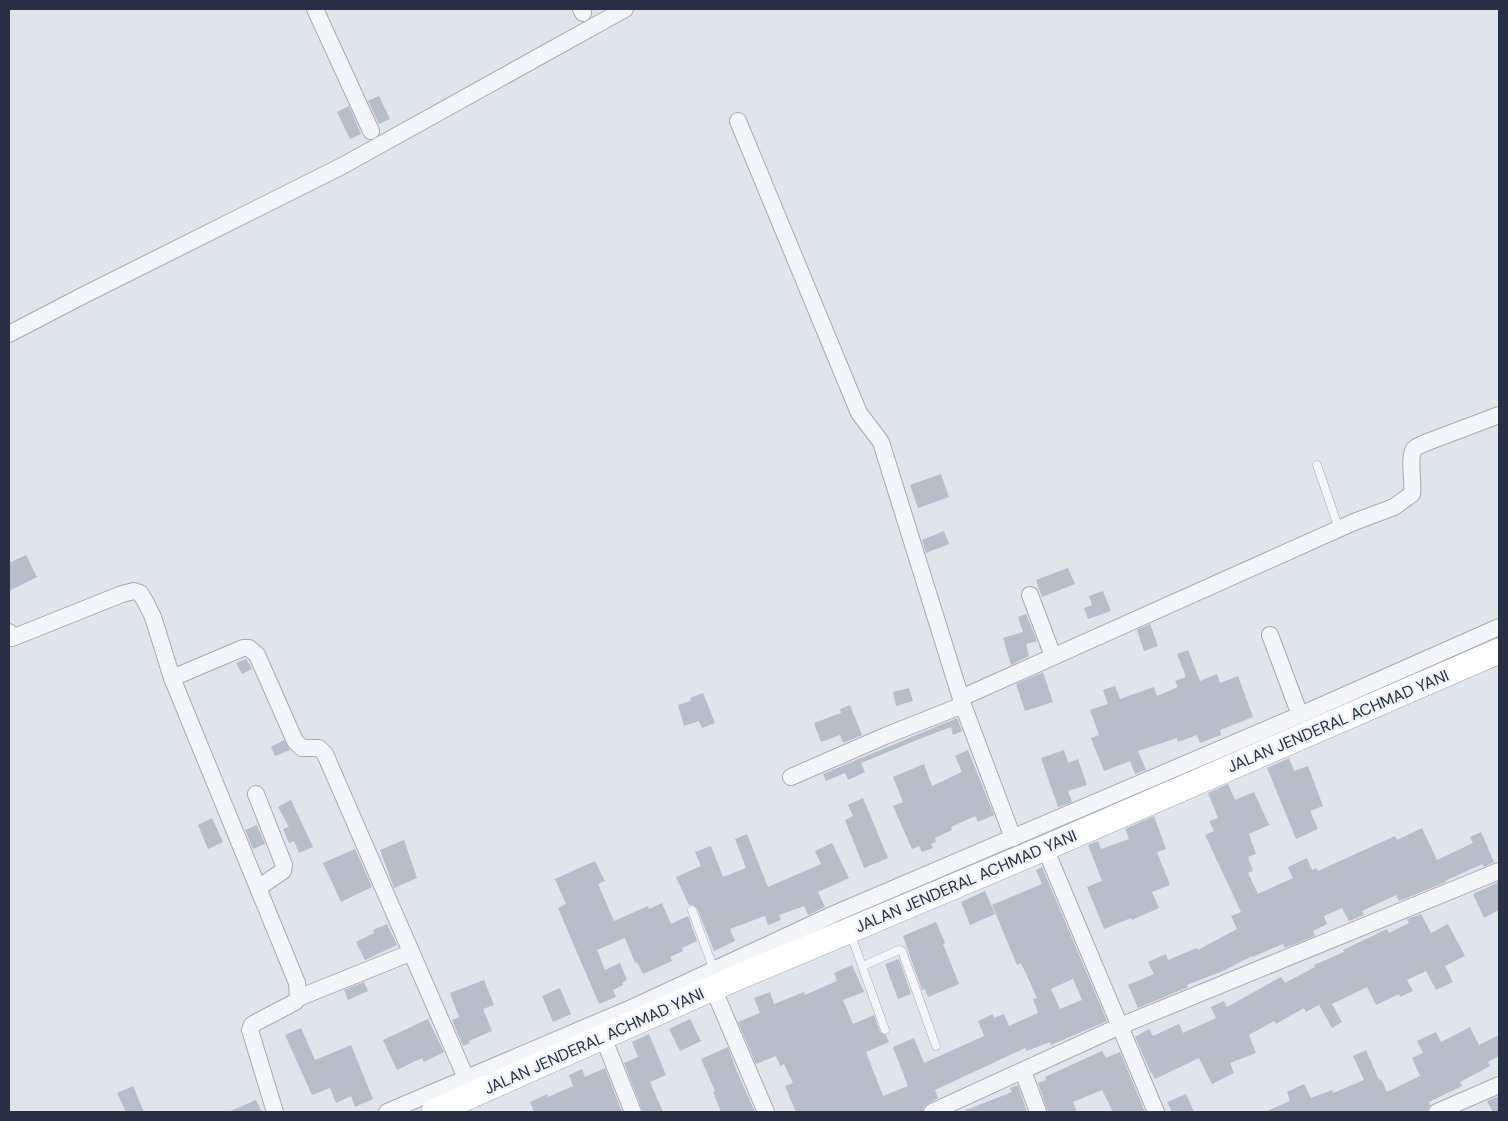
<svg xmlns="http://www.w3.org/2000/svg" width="1508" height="1121" viewBox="0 0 1508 1121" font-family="'DM Sans',sans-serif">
	<rect width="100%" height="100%" fill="#e0e4eb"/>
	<g fill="#b7bdc9" fill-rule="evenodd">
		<path d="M379,96L390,119L379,124L368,101Z"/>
		<path d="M349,106L361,134L350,139L337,112Z"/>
		<path d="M941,474L949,497L918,508L910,485Z"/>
		<path d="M944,531L949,544L926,553L922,540Z"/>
		<path d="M26,555L37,577L9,591V563Z"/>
		<path d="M1068,568L1075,584L1042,597L1036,580Z"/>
		<path d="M1103,591L1111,611L1088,619L1084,608L1092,605L1089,596Z"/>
		<path d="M1026,614L1037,641L1026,644L1029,656L1011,665L1003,638L1023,632L1018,617Z"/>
		<path d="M1150,624L1158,646L1144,651L1137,630Z"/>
		<path d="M1188,650L1200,681L1217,674L1220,683L1238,676L1253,717L1220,730L1221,735L1200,743L1197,735L1178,742L1177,738L1138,751L1146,770L1135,774L1130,761L1104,771L1091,738L1099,735L1090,710L1108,704L1103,690L1115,686L1120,699L1154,687L1157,696L1178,687L1175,681L1186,677L1177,654Z"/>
		<path d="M246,659L252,669L242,674L236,663Z"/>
		<path d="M1043,672L1053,702L1025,711L1016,684Z"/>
		<path d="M909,688L913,701L896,706L893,692Z"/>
		<path d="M703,693L715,723L702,728L699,721L684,726L678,705L691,701L690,698Z"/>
		<path d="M850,705L862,735L843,743L840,735L821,742L814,723L841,713L840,709Z"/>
		<path d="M957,718L962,731L953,735L951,727L922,738L861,763L865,772L848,780L845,773L826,781L823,774Z"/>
		<path d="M284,740L290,750L275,756L271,747Z"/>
		<path d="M968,750L994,815L978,822L975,816L951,827L952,830L935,838L936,842L931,844L933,848L922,852L919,846L912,849L893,806L903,802L893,777L924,764L932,786L962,772L955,756Z"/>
		<path d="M1064,750L1068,763L1078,759L1087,785L1068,791L1072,802L1058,807L1041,758Z"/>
		<path d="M1289,758L1294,771L1308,766L1323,806L1310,811L1318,829L1296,839L1267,768Z"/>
		<path d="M1228,784L1235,800L1254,792L1269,825L1249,834L1256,854L1248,857L1253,871L1248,873L1258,894L1293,878L1288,867L1307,858L1312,870L1316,868L1318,871L1395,836L1397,840L1422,828L1437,860L1473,843L1470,837L1481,832L1494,862L1484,867L1482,864L1445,881L1446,882L1399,901L1396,895L1362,911L1364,915L1349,921L1342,908L1324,916L1327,924L1313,931L1315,936L1285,948L1283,944L1252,957V956L1225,970L1187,985L1188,987L1138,1008L1128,985L1154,974L1148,962L1166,954L1168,960L1197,948L1198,950L1237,929L1231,916L1241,912L1205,835L1214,831L1209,821L1218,818L1208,793Z"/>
		<path d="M863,798L888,858L864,868L845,820L853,816L848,805Z"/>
		<path d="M291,800L313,847L299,853L294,841L289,843L283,829L289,827L278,807Z"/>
		<path d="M1154,816L1166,849L1157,852L1170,885L1152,892L1159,908L1132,920L1131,918L1104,929L1087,887L1102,881L1088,845L1098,841L1101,849L1129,839L1125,829Z"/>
		<path d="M212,818L223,842L208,849L198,825Z"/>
		<path d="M257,825L265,844L253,849L245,830Z"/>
		<path d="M747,834L768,887L821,864L815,851L832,843L849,878L818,892L825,907L808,915L804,906L779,915L781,920L768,925L765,916L730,929L735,941L714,951L697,908L693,905H689L676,877L701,866L695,852L711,846L723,877L746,868L735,839Z"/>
		<path d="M404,840L417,878L394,888L380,850Z"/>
		<path d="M355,849L372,887L341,902L323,863Z"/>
		<path d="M595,861L605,881L598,884L614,921L648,906L649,909L662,903L671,924L688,916L697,941L682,948L683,951L670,957L672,961L643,974L637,962L635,963L625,938L597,950L605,970L620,963L627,980L622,983L623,985L613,990L616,997L599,1004L558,908L566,904L555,879Z"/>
		<path d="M1042,867L1107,1021L1051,1045L1050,1042L1027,1051L1025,1048L935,1090L938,1098L924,1106L922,1112H796L785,1086L793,1083L784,1064L780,1066L776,1056L756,1064L738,1022L760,1013L754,998L770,992L774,1004L804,992L805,995L837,981L834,973L852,965L864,992L843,1000L853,1024L874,1015L880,1032L886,1035L889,1042L866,1052L883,1096L908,1086L893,1047L914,1038L924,1063L984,1036L978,1021L993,1014L994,1018L1004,1014L1009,1026L1038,1013L1033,999L1037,998L1021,963L1017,965L992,905L1042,884L1036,870ZM1073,979L1082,1000L1060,1009L1051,989Z"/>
		<path d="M1499,882V910L1484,918L1473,894Z"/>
		<path d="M985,891L995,914L970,925L961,902Z"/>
		<path d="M1421,914L1431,933L1448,924L1465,956L1445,966L1453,982L1436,990L1426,971L1407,980L1413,991L1400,997L1399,994L1376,1005L1367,987L1332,1004L1342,1022L1332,1028L1319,1005L1306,1012L1304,1008L1276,1024L1274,1021L1249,1035L1256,1053L1230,1063L1234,1073L1212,1084L1199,1058L1155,1079L1152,1073H1151L1135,1037L1149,1029L1153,1036L1179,1024L1183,1033L1216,1018L1211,1007L1224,1001L1227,1007L1281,977L1285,983L1315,967L1314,965L1344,952L1343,950L1387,929L1389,933L1409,923L1407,919Z"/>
		<path d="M936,922L945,943L943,944L959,984L928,997L925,989L922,990L903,936Z"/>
		<path d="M387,924L397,945L365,960L356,942L374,933L373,930Z"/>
		<path d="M899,959L911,994L898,999L885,964Z"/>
		<path d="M484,980L494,1005L483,1009L492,1031L469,1041L470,1043L463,1046L452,1020L459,1017L450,993Z"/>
		<path d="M364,982L368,991L348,1000L344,990Z"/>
		<path d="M560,988L571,1014L553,1022L542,996Z"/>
		<path d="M428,1019L444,1052L424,1062L422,1058L397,1070L383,1040Z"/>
		<path d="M690,1019L701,1041L680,1051L669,1029Z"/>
		<path d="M1470,1027L1479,1045L1499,1035V1056L1488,1062L1490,1066L1460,1082L1462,1086L1429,1102L1430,1105L1427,1112H1265L1290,1101L1287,1092L1304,1084L1311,1098L1332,1090L1333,1093L1364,1080L1353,1056L1366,1050L1379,1080L1381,1079L1387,1092L1420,1076L1412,1058L1423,1053L1417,1041L1436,1032L1441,1042Z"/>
		<path d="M301,1028L315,1060L351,1045L373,1099L355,1107L351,1096L336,1103L330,1088L312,1095L285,1035Z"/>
		<path d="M649,1034L666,1075L650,1082L663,1112H643L624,1063L638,1057L632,1042Z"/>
		<path d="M728,1047L737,1072L755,1112H721L713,1092L715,1091L701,1059Z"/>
		<path d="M1102,1051L1106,1058L1120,1052L1145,1112H1113L1102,1090L1073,1102L1077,1112H1048L1038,1083L1046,1080L1045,1077Z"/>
		<path d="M605,1068L622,1112H534L530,1102L547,1094L548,1097L573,1086L569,1075L582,1069L585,1077Z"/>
		<path d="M1018,1085L1027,1112H961L1012,1092L1010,1088Z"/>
		<path d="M133,1086L144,1112H126L117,1093Z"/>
		<path d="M1186,1094L1194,1112H1172L1167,1102Z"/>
		<path d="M1499,1096V1112H1493L1487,1101Z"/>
		<path d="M256,1100L262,1112H228Z"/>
	</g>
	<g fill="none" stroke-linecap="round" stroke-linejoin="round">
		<g stroke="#a5aab6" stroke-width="9">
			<g id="service">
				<path d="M1317,465L1339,529"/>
				<path d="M692,910L714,970"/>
				<path d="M851,935L885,1030"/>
				<path d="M863,966L899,950L902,951L936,1046"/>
			</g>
		</g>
		<g stroke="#a5aab6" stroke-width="18">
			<g id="minor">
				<path d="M315,9L371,131"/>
				<path d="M581,9L583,13"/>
				<path d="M738,121L859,413L881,442L963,705L1013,838"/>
				<path d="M9,334L84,295L342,166L625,9"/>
				<path d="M1030,595L1053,656"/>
				<path d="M9,632L12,638L122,594L134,591L140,593L145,601L153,617L172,678L297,983L298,998L295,1002L255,1023L252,1025L250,1030L275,1112"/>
				<path d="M1270,635L1300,715"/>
				<path d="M172,678L243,648H249L257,655L295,741L302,748H319L325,754L466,1078"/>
				<path d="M961,698L1354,522L1394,507L1412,494C1414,482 1408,458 1414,449C1417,446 1421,445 1425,443L1499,415"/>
				<path d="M791,777L885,736L963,705"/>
				<path d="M256,794L284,865L283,871L258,888"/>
				<path d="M1045,848L1156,1112"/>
				<path d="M713,988L766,1112"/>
				<path d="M298,998L410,953"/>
				<path d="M603,1037L633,1112"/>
				<path d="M1023,1071L1038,1112"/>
				<path d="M387,1112L636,1006L834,914L1300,715L1499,627"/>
				<path d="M932,1112L1120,1026L1499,871"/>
				<path d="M1437,1112L1499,1085"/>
			</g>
		</g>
		<g stroke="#9ea7b7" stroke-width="26">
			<path id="primary" d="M434,1112L713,988L1045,848L1499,651"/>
		</g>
		<use href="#service" stroke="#f3f5f8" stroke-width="8"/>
		<use href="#minor" stroke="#f3f5f8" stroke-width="16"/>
		<use href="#primary" stroke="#fff" stroke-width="25"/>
	</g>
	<g text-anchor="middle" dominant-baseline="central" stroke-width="5" stroke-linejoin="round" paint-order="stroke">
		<g font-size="16" fill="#273044" stroke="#f0f3f8">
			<text transform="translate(1338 721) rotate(-23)">JALAN JENDERAL ACHMAD YANI</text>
			<text transform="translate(966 881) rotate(-23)">JALAN JENDERAL ACHMAD YANI</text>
			<text transform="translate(594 1041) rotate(-24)">JALAN JENDERAL ACHMAD YANI</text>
		</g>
	</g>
	<rect width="1508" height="1121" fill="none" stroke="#273044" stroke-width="20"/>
</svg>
